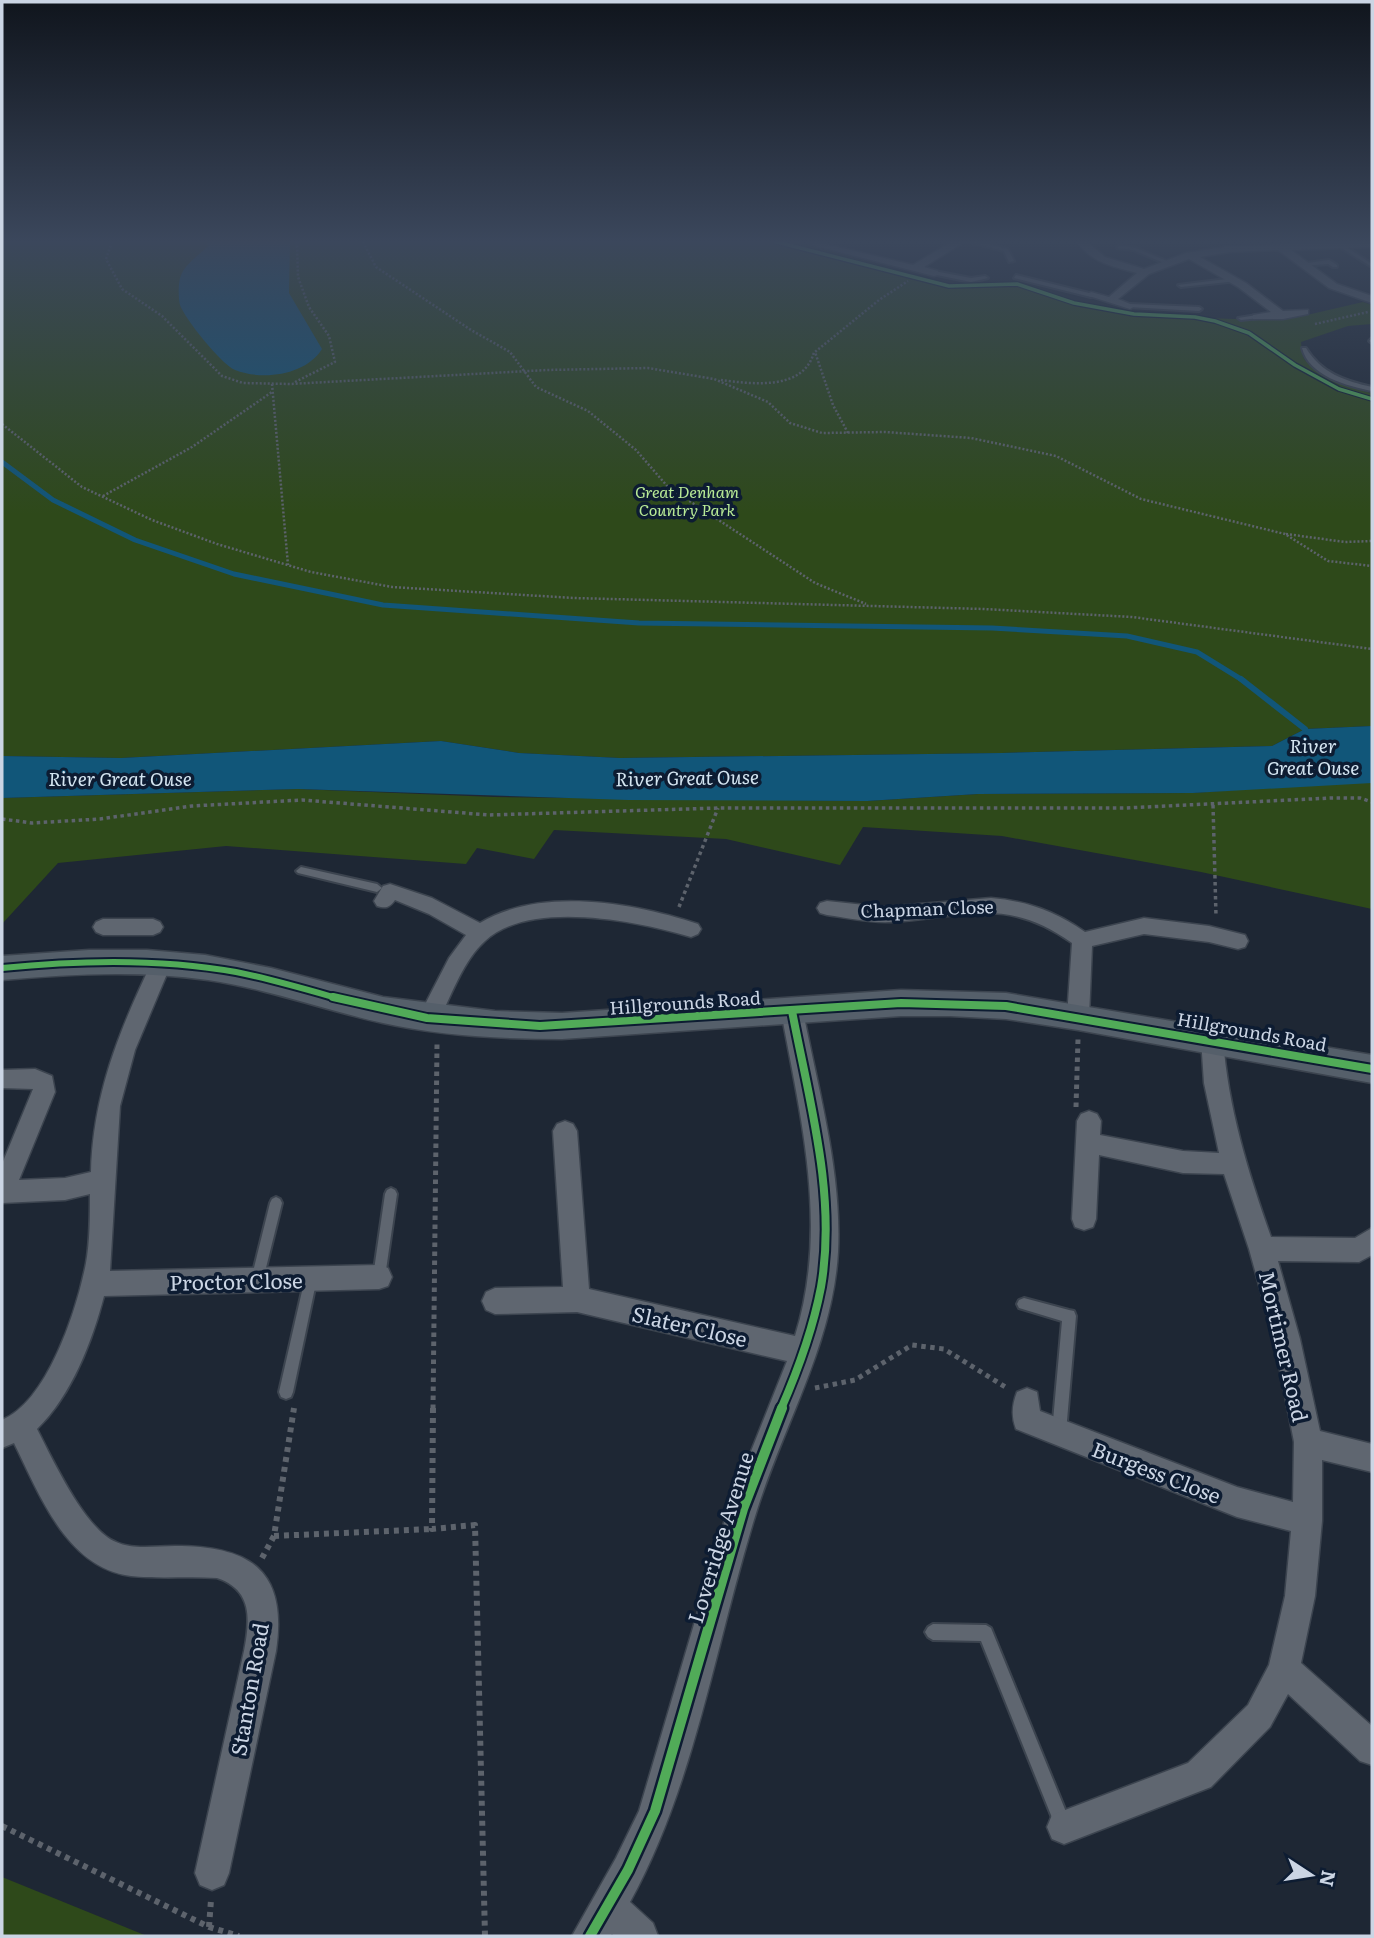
<svg xmlns="http://www.w3.org/2000/svg" width="1374" height="1938" viewBox="0 0 1374 1938" font-family="Literata,serif">
	<rect width="100%" height="100%" fill="#1e2734"/>
	<g fill="#2e491a">
		<path d="M2,242H795L949,284L1017,282L1073,300L1153,316L1262,320L1294,318L1363,302L1372,305V324L1348,326L1301,342C1302,349 1301,357 1307,362C1320,375 1355,390 1372,393V726L1305,729L1272,746L1001,753L620,758L519,753L441,741L121,758L2,756Z"/>
		<path d="M1345,782L1372,783V909L1201,872L1002,836L863,827L840,865L726,839L554,830L534,859L477,848L466,864L226,846L58,863L2,924V798L298,789L494,797L867,801L978,794L1193,793Z"/>
		<path d="M2,1877L147,1936H2Z"/>
	</g>
	<g fill="#115679">
		<path d="M207,242H290L289,293L322,349C306,375 263,381 235,370C221,364 185,319 180,305C178,297 178,280 182,273C187,263 200,254 208,246Z"/>
		<path d="M1372,726V783L1193,793L978,794L867,801L628,800L298,789L2,798V756L121,758L441,741L519,753L620,758L1001,753L1272,746L1305,729Z"/>
	</g>
	<g fill="none" stroke-linecap="round" stroke-linejoin="round">
		<path stroke="#115679" stroke-width="5" d="M2,462L53,500L135,540L234,574L383,605L639,623L992,628L1127,636L1197,652L1244,681"/>
		<path stroke="#115679" stroke-width="6" d="M1241,679L1305,729"/>
		<g stroke="#3c444f" stroke-width="4">
			<g id="lane">
				<path d="M807,242H815L824,246L821,248Z"/>
				<path d="M970,242H979L1008,249L1014,261L1009,262L1004,251Z"/>
				<path d="M1342,244L1372,264V267L1340,247Z"/>
				<path d="M1119,245L1136,248L1169,262L1164,263L1133,250L1117,248Z"/>
				<path d="M1329,260L1337,265V267H1333L1328,264L1303,266L1300,264Z"/>
				<path d="M934,271L971,278L985,276L988,278L971,282L932,274Z"/>
				<path d="M1016,275L1093,294L1094,295L1091,297L1014,278Z"/>
				<path d="M1235,278L1237,281L1181,287L1178,285Z"/>
				<path d="M1130,304L1199,307L1202,309L1199,311L1128,307V305Z"/>
				<path d="M1257,315L1260,317L1259,318L1241,320L1238,318Z"/>
				<path d="M1372,338V343L1369,341Z"/>
				<path d="M1302,348H1306C1321,373 1345,381 1372,387V391C1347,386 1309,376 1302,348Z"/>
				<path d="M301,867L377,884L382,888L377,892L298,873L296,871Z"/>
				<path d="M391,1188L395,1190L397,1194L385,1277L384,1281L379,1283L374,1281L373,1277L385,1194L387,1190Z"/>
				<path d="M276,1197L280,1199L282,1203L263,1280L262,1284L257,1286L252,1284L251,1280L270,1203L272,1199Z"/>
				<path d="M311,1272L316,1274L317,1278L293,1392L291,1397L286,1399L281,1397L279,1392L305,1278L306,1274Z"/>
				<path d="M1024,1298L1069,1310L1074,1311L1076,1316L1066,1432L1064,1437L1059,1439L1054,1437L1052,1432L1062,1321L1019,1308L1017,1304L1019,1300Z"/>
				<path d="M933,1624L986,1625L991,1628L1071,1824L1069,1830L1063,1832L1057,1830L981,1641L933,1640L928,1637L925,1632L928,1627Z"/>
			</g>
		</g>
		<g stroke="#3c444f" stroke-width="3">
			<g id="street">
				<path d="M951,242H964L924,267L938,271V275L934,276L816,246L821,243L913,265Z"/>
				<path d="M1077,242H1087L1105,257L1144,269L1186,253L1230,246L1372,242V247L1291,250L1337,284L1372,296V303L1329,288L1278,250L1230,252L1200,257L1246,283L1283,311L1308,310V314L1283,319H1253V315L1271,312L1238,287L1189,259L1149,274L1118,299L1135,306L1130,309L1086,295L1091,292L1109,297L1137,273C1114,267 1092,263 1077,242Z"/>
				<path d="M390,884L432,898L480,923C541,886 634,903 698,924L701,929L698,934L691,937C637,921 530,899 485,941C462,962 451,997 437,1024L429,1027L421,1024L418,1018L449,958L466,935L429,914L395,900C390,907 386,909 377,906L374,901L383,886Z"/>
				<path d="M991,898C1027,901 1055,911 1085,932L1144,918L1209,926L1245,935L1248,941L1245,947L1238,949L1209,942L1144,934L1092,946L1089,1017L1086,1023L1078,1026L1070,1023L1067,1017L1072,943C1004,895 965,918 891,922C870,923 848,918 827,915L820,913L817,908L820,903L827,901L884,907Z"/>
				<path d="M103,919H153L160,922L163,927L160,932L153,935H103L96,932L93,927L96,922Z"/>
				<path d="M162,954L169,956L172,962L135,1050L120,1106L110,1271L379,1265L388,1268L392,1277L388,1286L379,1289L104,1296C92,1342 71,1396 37,1429C52,1458 85,1530 116,1542C133,1550 156,1546 175,1546C250,1546 288,1570 276,1651L229,1873L224,1885L212,1890L200,1885L195,1873L244,1651C250,1620 253,1590 217,1578C189,1576 159,1579 131,1576C66,1568 39,1493 14,1443L2,1448V1420C48,1401 77,1309 86,1263C90,1241 90,1217 90,1194L65,1200L2,1203V1164L33,1089L2,1088V1070L35,1069L52,1076L55,1092L19,1180L65,1178L91,1172C93,1095 119,1031 152,962L155,956Z"/>
				<path d="M792,1002L800,1005L803,1011C818,1090 842,1171 838,1252C833,1343 784,1424 757,1510C716,1640 696,1782 630,1902L653,1923L658,1936H614L612,1934L610,1936H572L616,1858L639,1811L728,1509L787,1361L577,1312L495,1314L486,1310L482,1301L486,1292L495,1288L563,1287L553,1131L557,1124L565,1121L573,1124L577,1131L589,1289L795,1336C829,1227 801,1120 781,1011L784,1005Z"/>
				<path d="M1212,1030L1220,1033L1223,1039C1228,1108 1248,1172 1271,1237L1355,1238L1372,1228V1255L1359,1262L1278,1261L1300,1339L1320,1431L1372,1444V1472L1322,1460V1521L1315,1596L1301,1663L1372,1726V1765L1360,1761L1288,1694L1270,1727L1211,1787L1064,1844L1052,1839L1047,1827L1052,1815L1188,1763L1248,1705L1269,1665L1285,1596L1291,1531L1237,1517L1026,1433L1016,1429C1011,1416 1012,1405 1017,1392L1027,1388L1037,1392L1040,1411L1237,1487L1293,1502L1294,1442L1274,1339L1249,1249L1224,1174L1183,1173L1099,1155L1096,1219L1093,1227L1084,1230L1075,1227L1072,1219L1077,1121L1081,1114L1089,1111L1097,1114L1101,1121L1100,1135L1183,1151L1219,1153L1204,1083L1201,1039L1204,1033Z"/>
			</g>
		</g>
		<g stroke="#3c444f" stroke-width="3">
			<path id="secondary" d="M89,950H147L205,955L271,968L383,997L495,1011L562,1013L901,990L1006,993L1372,1055V1083L1078,1030L1006,1019L950,1016H901L562,1039C502,1039 442,1036 383,1023C324,1010 268,989 208,980C139,970 71,974 2,980V956Z"/>
		</g>
		<g stroke="#5d636c" stroke-width="2.5" stroke-dasharray="2 2" stroke-linecap="butt">
			<path d="M112,242L106,259L122,289L162,316L222,376L243,383L290,384L547,370L648,368L714,379L768,402L790,423L822,433L885,432L971,438L1056,456L1141,499L1285,534L1328,561L1372,566"/>
			<path d="M363,242L376,267L471,330L510,352L536,387L588,411L636,450L668,487L815,583L866,604"/>
			<path d="M1315,324L1368,312"/>
			<path d="M721,380C752,384 804,391 814,352"/>
			<path d="M295,382L335,362L329,336L309,307L298,277L297,242"/>
			<path d="M272,384L288,565"/>
			<path d="M2,424L82,487L152,520L217,544L311,572L392,587L574,598L984,609L1132,617L1372,649"/>
			<path d="M848,433L833,405L815,352L879,300L908,281"/>
			<path d="M103,496L192,447L272,392"/>
			<path d="M1286,534L1345,542L1372,541"/>
		</g>
		<g stroke="#5d636c" stroke-width="3.5" stroke-dasharray="3.5 3.5" stroke-linecap="butt">
			<path d="M1213,805L1216,916"/>
			<path d="M2,819L32,823L100,819L192,806L302,800L489,815L718,808H1125L1331,798H1360L1372,802"/>
			<path d="M679,907L718,808"/>
		</g>
		<g stroke="#5d636c" stroke-width="5" stroke-dasharray="4.5 4.5" stroke-linecap="butt">
			<path d="M1076,1107L1078,1039"/>
			<path d="M815,1388L855,1380L912,1345L944,1349L1007,1388"/>
			<path d="M433,1409L437,1044"/>
		</g>
		<g stroke="#5d636c" stroke-width="6" stroke-dasharray="5 5" stroke-linecap="butt">
			<path d="M433,1408L432,1529L475,1525L485,1936"/>
			<path d="M274,1536L432,1529"/>
			<path d="M262,1558L274,1536L294,1408"/>
			<path d="M2,1826L209,1927L239,1936"/>
			<path d="M209,1927L211,1900"/>
		</g>
		<use href="#lane" fill="#5f6670" fill-rule="evenodd"/>
		<use href="#street" fill="#5f6670" fill-rule="evenodd"/>
		<use href="#secondary" fill="#555f6a" fill-rule="evenodd"/>
		<g stroke="#0d1c32" stroke-width="6">
			<path id="cycleway-far3" d="M777,242L949,286L1017,284L1074,303L1134,314L1195,317L1215,321L1249,333L1295,365L1339,389L1372,399"/>
		</g>
		<g stroke="#0d1c32" stroke-width="10">
			<path id="cycleway-far2" d="M2,968C80,960 159,958 236,972C271,979 305,989 340,999"/>
		</g>
		<g stroke="#0d1c32" stroke-width="12">
			<g id="cycleway-far1">
				<path d="M333,997L427,1018L540,1026L901,1003L1006,1006L1372,1069"/>
				<path d="M781,1409C798,1370 813,1329 821,1287C837,1196 809,1100 792,1011"/>
			</g>
		</g>
		<g stroke="#0d1c32" stroke-width="15">
			<path id="cycleway" d="M590,1936L628,1870L655,1811L743,1509L782,1408"/>
		</g>
		<use href="#cycleway-far3" stroke="#51ab58" stroke-width="3.5"/>
		<use href="#cycleway-far2" stroke="#51ab58" stroke-width="6"/>
		<use href="#cycleway-far1" stroke="#51ab58" stroke-width="8"/>
		<use href="#cycleway" stroke="#51ab58" stroke-width="10"/>
	</g>
	<linearGradient id="sky" x2="0" y2="1"><stop stop-color="#10151d"/><stop offset="0.47" stop-color="#3b475c"/><stop offset="1" stop-color="#3b475c" stop-opacity="0"/></linearGradient>
	<rect width="1374" height="514" fill="url(#sky)"/>
	<g text-anchor="middle" dominant-baseline="central" stroke-width="7" stroke-linejoin="round" paint-order="stroke">
		<g font-size="16" font-style="italic" fill="#b8ea96" stroke="#0d1c32">
			<text x="687" y="491">Great Denham<tspan x="687" dy="18">Country Park</tspan></text>
		</g>
		<g font-size="18" fill="#cbd5e4" stroke="#0d1c32">
			<text transform="translate(927 908) rotate(-2)">Chapman Close</text>
			<text transform="translate(685 1002) rotate(-4)">Hillgrounds Road</text>
			<text transform="translate(1252 1031) rotate(10)">Hillgrounds Road</text>
		</g>
		<g font-size="19" font-style="italic" fill="#d4e5f1" stroke="#0d1c32">
			<text x="1313" y="745">River<tspan x="1313" dy="22">Great Ouse</tspan></text>
			<text transform="translate(687 777) rotate(-1)">River Great Ouse</text>
			<text x="120" y="778">River Great Ouse</text>
		</g>
		<g font-size="21" fill="#cbd5e4" stroke="#0d1c32">
			<text transform="translate(236 1280) rotate(-1)">Proctor Close</text>
			<text transform="translate(690 1325) rotate(13)">Slater Close</text>
			<text transform="translate(1285 1346) rotate(77)">Mortimer Road</text>
			<text transform="translate(1157 1471) rotate(21)">Burgess Close</text>
			<text transform="translate(719 1537) rotate(-73)">Loveridge Avenue</text>
			<text transform="translate(248 1689) rotate(-80)">Stanton Road</text>
		</g>
	</g>
	<rect width="1374" height="1938" fill="none" stroke="#cbd5e4" stroke-width="7"/>
	<g transform="translate(1311 1875) rotate(102)" stroke="#0d1c32" stroke-width="5" paint-order="stroke">
	<path d="M0-5L12 26L0 18L-12 26Z" fill="#cbd5e4"/>
	<text y="-10" font-size="19" font-weight="bold" text-anchor="middle" fill="#cbd5e4">N</text>
	</g>
</svg>
